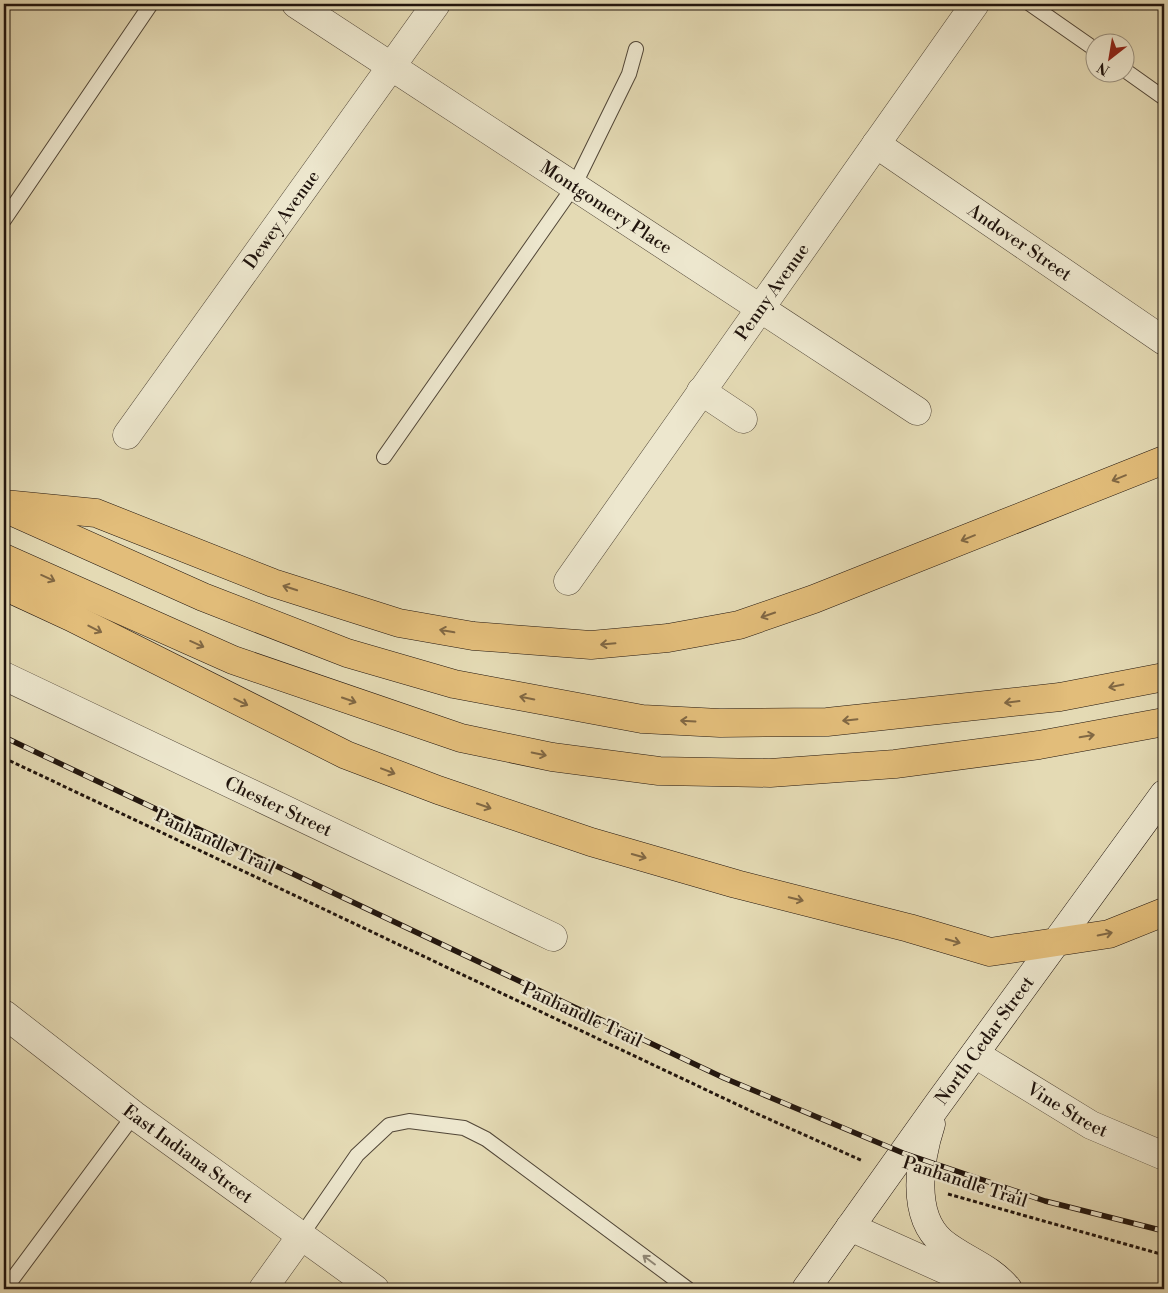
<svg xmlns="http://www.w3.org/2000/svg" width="1168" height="1293" viewBox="0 0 1168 1293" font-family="'Libre Bodoni',serif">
	<rect width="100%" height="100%" fill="#e4dab4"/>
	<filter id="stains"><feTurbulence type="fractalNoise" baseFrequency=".004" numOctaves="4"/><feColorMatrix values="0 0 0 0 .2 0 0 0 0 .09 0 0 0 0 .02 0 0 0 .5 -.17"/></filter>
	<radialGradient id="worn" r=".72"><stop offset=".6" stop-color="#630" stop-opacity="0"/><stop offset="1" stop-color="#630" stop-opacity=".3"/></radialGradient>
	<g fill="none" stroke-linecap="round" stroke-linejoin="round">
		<g stroke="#514637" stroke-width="16">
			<g id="service">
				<path d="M1030,4L1096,50"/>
				<path d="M1126,71L1164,98"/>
				<path d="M4,220L151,4"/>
				<path d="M384,457L574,186L629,74L636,49"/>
				<path d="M301,1236L357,1155L389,1125L409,1121L464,1128L486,1139L688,1289"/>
				<path d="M5,1289L134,1115"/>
			</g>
		</g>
		<g stroke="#514637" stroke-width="29">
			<g id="minor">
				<path id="s1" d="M296,4L917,411"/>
				<path id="s2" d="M876,144L1164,341"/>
				<path d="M701,391L743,419"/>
				<path id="s3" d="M127,435L436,4"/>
				<path id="s4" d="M568,581L975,4"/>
				<path id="s5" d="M4,676L553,937"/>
				<path id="s6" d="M4,1014L134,1115L375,1289"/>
				<path id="s7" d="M975,1054L1091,1125L1164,1156"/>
				<path d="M263,1289L301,1236"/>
			</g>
		</g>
		<g stroke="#514637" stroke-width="29">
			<path id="tertiary" d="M850,1227L988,1289"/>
		</g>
		<g stroke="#20140d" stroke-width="29">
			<g id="secondary">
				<path d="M931,1124C920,1158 910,1215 942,1242C964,1260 989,1266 1008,1289"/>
				<path id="s8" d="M806,1289L938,1104L1164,794"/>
			</g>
		</g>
		<g stroke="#20140d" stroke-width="29">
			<g id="motorway">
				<path d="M4,504L96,513L273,583L399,623L473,636L591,645L668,638L739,625L814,599L1164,460"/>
				<path d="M13,512L203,597L347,653L454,684L642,719L720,723L827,722L1060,697L1164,677"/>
				<path d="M4,558L233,660L461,738L552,757L659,771L770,773L895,764L1039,745L1164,722"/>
				<path d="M4,586L71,617L346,755L438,790L591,842L736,884L909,928L990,952L1109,934L1164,912"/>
			</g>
		</g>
		<g stroke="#20140d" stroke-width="3" stroke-dasharray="4 2.5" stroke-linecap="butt">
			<path d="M4,758L753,1112L863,1161"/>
			<path d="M948,1194L1164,1255"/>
		</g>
		<use href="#service" stroke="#ede7ce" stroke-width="14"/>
		<use href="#minor" stroke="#ede7ce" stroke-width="28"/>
		<use href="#tertiary" stroke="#ede7ce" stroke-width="28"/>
		<use href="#secondary" stroke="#ede7ce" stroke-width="28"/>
		<use href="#motorway" stroke="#e2bd7a" stroke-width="28"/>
		<g stroke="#20140d" stroke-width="5.5">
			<path id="rail" d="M4,737L724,1078L903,1153L1045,1201L1164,1231"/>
		</g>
		<use href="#rail" stroke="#ede7ce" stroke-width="4" stroke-dasharray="11" stroke-linecap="butt"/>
	</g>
	<defs><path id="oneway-shaft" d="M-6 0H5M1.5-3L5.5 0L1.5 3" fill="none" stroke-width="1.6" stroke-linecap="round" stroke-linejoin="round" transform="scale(1.25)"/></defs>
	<g stroke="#816844">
		<use href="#oneway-shaft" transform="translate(1119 478) rotate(158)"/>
		<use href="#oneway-shaft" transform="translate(968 538) rotate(158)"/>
		<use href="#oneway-shaft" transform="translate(48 578) rotate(24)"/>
		<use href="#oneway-shaft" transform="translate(290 588) rotate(-162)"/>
		<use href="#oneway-shaft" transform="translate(768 615) rotate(161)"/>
		<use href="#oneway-shaft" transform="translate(95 629) rotate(27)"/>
		<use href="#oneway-shaft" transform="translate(447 631) rotate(-170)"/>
		<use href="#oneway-shaft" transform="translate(197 644) rotate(24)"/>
		<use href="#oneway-shaft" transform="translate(608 644) rotate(175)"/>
		<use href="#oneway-shaft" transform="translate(1116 686) rotate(169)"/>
		<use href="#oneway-shaft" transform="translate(527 698) rotate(-169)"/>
		<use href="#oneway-shaft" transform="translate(349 700) rotate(19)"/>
		<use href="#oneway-shaft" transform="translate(241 702) rotate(26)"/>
		<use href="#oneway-shaft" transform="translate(1012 702) rotate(173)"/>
		<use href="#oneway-shaft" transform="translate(850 720) rotate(174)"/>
		<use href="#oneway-shaft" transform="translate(688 721) rotate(-177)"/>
		<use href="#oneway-shaft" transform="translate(1087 736) rotate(-10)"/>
		<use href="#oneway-shaft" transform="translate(539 754) rotate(12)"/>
		<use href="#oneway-shaft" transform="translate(388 771) rotate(21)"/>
		<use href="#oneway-shaft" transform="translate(484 806) rotate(19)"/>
		<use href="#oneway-shaft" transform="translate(639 856) rotate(16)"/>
		<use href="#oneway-shaft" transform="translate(796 899) rotate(14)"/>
		<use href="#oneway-shaft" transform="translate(1105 934) rotate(-12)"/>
		<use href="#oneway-shaft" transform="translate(953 941) rotate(16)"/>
	</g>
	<use stroke="#918877" href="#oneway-shaft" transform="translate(649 1260) rotate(-143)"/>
	<g text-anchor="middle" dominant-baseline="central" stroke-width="4.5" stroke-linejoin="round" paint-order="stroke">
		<g font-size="18" fill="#20140d" stroke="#ede7ce">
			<text stroke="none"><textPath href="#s1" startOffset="371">Montgomery Place</textPath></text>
			<text stroke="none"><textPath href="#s3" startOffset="265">Dewey Avenue</textPath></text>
			<text stroke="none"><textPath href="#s2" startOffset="174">Andover Street</textPath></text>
			<text stroke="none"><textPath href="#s4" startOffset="354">Penny Avenue</textPath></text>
			<text stroke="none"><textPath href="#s5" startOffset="304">Chester Street</textPath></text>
			<text transform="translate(215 842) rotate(25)">Panhandle Trail</text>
			<text transform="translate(582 1015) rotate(25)">Panhandle Trail</text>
			<text stroke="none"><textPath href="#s8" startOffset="306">North Cedar Street</textPath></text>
			<text stroke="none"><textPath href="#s7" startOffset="108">Vine Street</textPath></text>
			<text stroke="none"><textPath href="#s6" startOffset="231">East Indiana Street</textPath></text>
			<text transform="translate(965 1182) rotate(18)">Panhandle Trail</text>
		</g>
	</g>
	<rect width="1168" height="1293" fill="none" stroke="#e4dab4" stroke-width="20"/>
	<rect x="5" y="5" width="1158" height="1283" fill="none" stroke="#20140d" stroke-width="2.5"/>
	<rect x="10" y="10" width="1148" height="1273" fill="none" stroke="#20140d"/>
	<g transform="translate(1110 58) rotate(211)"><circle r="24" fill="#ede7ce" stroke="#9b9381"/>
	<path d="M0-4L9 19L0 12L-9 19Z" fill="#8f2418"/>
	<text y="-8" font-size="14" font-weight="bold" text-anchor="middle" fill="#20140d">N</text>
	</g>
	<rect width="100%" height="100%" filter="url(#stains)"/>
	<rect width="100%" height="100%" fill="url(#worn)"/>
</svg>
